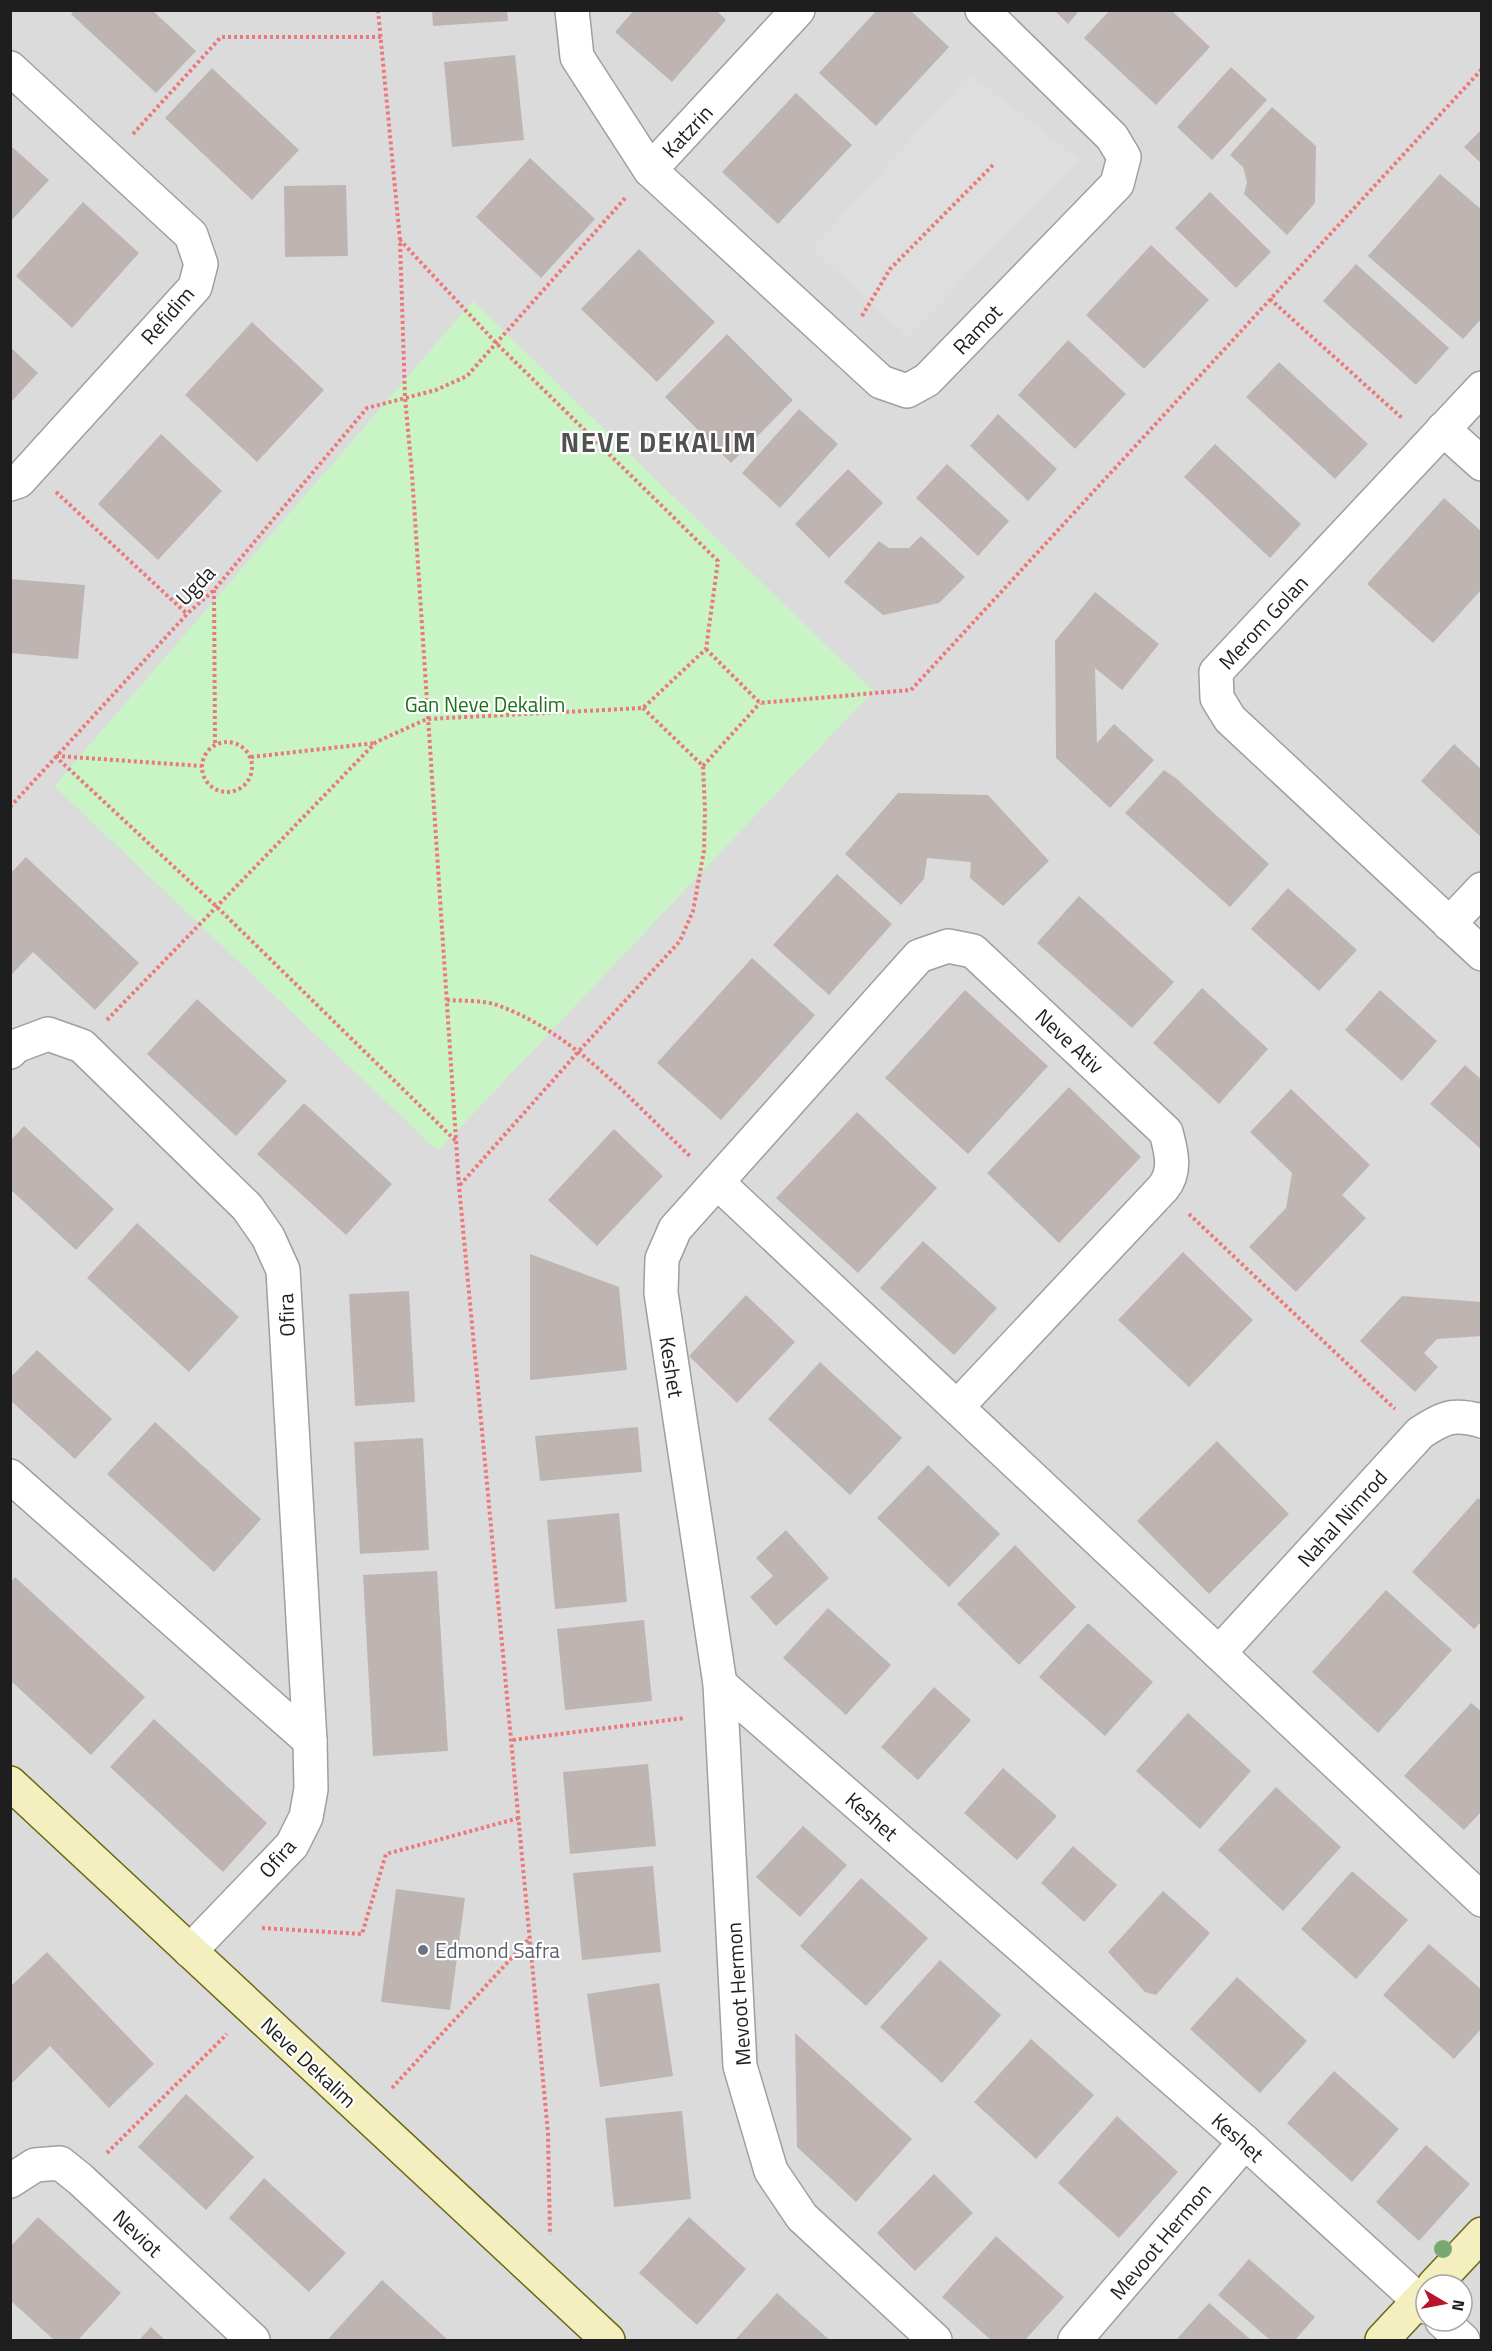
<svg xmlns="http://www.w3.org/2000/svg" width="1492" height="2351" viewBox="0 0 1492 2351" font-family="'Titillium Web',sans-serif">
	<rect width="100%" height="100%" fill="#eeeae5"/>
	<path fill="#dcdbdb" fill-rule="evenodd" d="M11,11H1481V2340H11ZM1426,2285H1462V2321H1426Z"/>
	<path fill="#c8f4c6" d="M473,301L873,691L438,1151L54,786Z"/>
	<path fill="#dedede" d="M970,74L1079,159L908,337L812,249Z"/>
	<g fill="#beb5b2">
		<path d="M74,10H152L196,51L156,93L71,14Z"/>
		<path d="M432,10H507L508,21L433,26Z"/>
		<path d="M634,10H716L726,20L672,82L615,32Z"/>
		<path d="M877,10H910L949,47L876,126L819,73Z"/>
		<path d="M1054,10H1080L1068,24Z"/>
		<path d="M1110,10H1171L1210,47L1156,105L1084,38Z"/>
		<path d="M515,55L524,140L452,147L444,62Z"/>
		<path d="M1231,67L1267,100L1212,160L1177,127Z"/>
		<path d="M212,68L299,150L252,200L165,118Z"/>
		<path d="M796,93L852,145L778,224L722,172Z"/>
		<path d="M1272,107L1316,146L1315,203L1287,235L1244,194L1247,182L1243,167L1230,155Z"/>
		<path d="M1482,129V164L1464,147Z"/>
		<path d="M10,145L49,180L10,222Z"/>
		<path d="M530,158L595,219L541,278L476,217Z"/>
		<path d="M1440,174L1482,210V318L1463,339L1368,256Z"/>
		<path d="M346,185L348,256L285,257L284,186Z"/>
		<path d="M1210,192L1271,252L1236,288L1175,228Z"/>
		<path d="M83,202L139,253L72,328L16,276Z"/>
		<path d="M1151,245L1209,300L1144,369L1086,315Z"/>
		<path d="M639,249L715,322L657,382L581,309Z"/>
		<path d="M1356,264L1449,348L1416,385L1323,301Z"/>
		<path d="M252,322L324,390L257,462L185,395Z"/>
		<path d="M727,334L793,400L731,463L665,397Z"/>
		<path d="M1068,340L1126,394L1075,449L1018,395Z"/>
		<path d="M10,347L38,373L10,403Z"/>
		<path d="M1279,362L1368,444L1335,479L1246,397Z"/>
		<path d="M799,409L838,444L780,508L742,473Z"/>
		<path d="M998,414L1057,469L1028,501L970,446Z"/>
		<path d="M161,434L222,491L158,560L98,504Z"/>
		<path d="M1215,444L1301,524L1270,558L1184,477Z"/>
		<path d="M947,464L1009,521L978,556L916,498Z"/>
		<path d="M848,469L883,503L829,558L795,524Z"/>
		<path d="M1444,498L1482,532V589L1433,643L1367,584Z"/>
		<path d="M921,536L965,577L939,603L883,615L844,582L879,541L889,548H909Z"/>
		<path d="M10,579L85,585L78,659L10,653Z"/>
		<path d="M1095,592L1159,644L1122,690L1095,668L1097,743L1114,724L1154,760L1110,808L1056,758L1055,641Z"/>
		<path d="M1454,744L1482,770V838L1421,781Z"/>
		<path d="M1164,770L1177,779L1269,864L1230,907L1125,813Z"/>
		<path d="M898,793L988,795L1049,861L1003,906L970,878L971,862L927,858L924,879L901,905L845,854Z"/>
		<path d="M26,857L139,963L95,1010L33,952L10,976V874Z"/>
		<path d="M837,874L892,924L829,995L773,945Z"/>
		<path d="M1288,888L1357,950L1319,991L1251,929Z"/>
		<path d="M1079,896L1174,982L1132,1028L1037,943Z"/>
		<path d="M752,958L815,1015L721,1120L657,1063Z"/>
		<path d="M1202,988L1268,1049L1219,1104L1153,1043Z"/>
		<path d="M965,990L1048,1066L968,1154L885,1078Z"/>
		<path d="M1380,990L1437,1041L1402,1081L1345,1030Z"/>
		<path d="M197,999L287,1081L236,1136L147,1054Z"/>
		<path d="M1465,1065L1482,1080V1150L1430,1104Z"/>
		<path d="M1069,1087L1141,1157L1059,1243L987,1173Z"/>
		<path d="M1291,1089L1370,1165L1342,1195L1366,1218L1296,1292L1249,1247L1286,1208L1292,1173L1250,1132Z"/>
		<path d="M304,1103L392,1184L346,1235L257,1154Z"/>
		<path d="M857,1112L937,1188L858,1273L776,1198Z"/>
		<path d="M24,1126L114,1209L76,1250L10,1189V1141Z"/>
		<path d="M614,1129L663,1176L597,1246L548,1200Z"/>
		<path d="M137,1223L239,1317L189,1372L87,1278Z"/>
		<path d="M923,1241L997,1308L954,1355L880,1288Z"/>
		<path d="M1183,1252L1253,1320L1189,1387L1118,1320Z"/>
		<path d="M530,1254L619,1287L627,1370L530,1380Z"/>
		<path d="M409,1291L415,1402L355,1406L349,1294Z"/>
		<path d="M746,1295L795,1342L737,1403L689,1356Z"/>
		<path d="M1402,1296L1482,1302V1336L1437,1339L1424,1353L1438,1367L1415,1392L1360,1341Z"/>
		<path d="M37,1350L112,1419L75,1459L10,1400V1378Z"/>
		<path d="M820,1362L902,1438L850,1495L768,1419Z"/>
		<path d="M155,1422L261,1519L214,1572L107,1474Z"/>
		<path d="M638,1427L642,1472L540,1481L535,1436Z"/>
		<path d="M423,1438L429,1550L360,1554L354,1442Z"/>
		<path d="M1217,1441L1289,1514L1209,1594L1137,1521Z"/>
		<path d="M928,1465L1000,1534L949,1587L877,1518Z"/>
		<path d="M1478,1498L1482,1501V1621L1474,1629L1412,1572Z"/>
		<path d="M619,1513L627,1602L555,1609L547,1520Z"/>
		<path d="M786,1530L829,1578L776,1626L750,1597L773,1576L756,1558Z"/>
		<path d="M1015,1545L1076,1607L1019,1665L957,1604Z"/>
		<path d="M437,1571L448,1751L373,1756L363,1575Z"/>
		<path d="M15,1577L145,1697L91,1755L10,1680V1583Z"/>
		<path d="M1386,1590L1452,1650L1378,1733L1312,1672Z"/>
		<path d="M828,1608L891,1665L846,1715L783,1658Z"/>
		<path d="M644,1620L652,1701L565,1710L557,1629Z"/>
		<path d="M1088,1623L1153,1682L1105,1736L1039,1677Z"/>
		<path d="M934,1687L971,1720L918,1780L881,1747Z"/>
		<path d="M1471,1703L1482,1712V1811L1464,1830L1404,1776Z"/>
		<path d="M1188,1713L1251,1771L1200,1829L1136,1771Z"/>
		<path d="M154,1719L267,1823L223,1872L110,1767Z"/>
		<path d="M648,1764L656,1846L570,1854L563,1772Z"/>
		<path d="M1003,1768L1057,1816L1017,1860L964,1813Z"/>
		<path d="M1276,1787L1341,1847L1283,1911L1218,1850Z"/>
		<path d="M803,1826L847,1865L800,1917L756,1877Z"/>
		<path d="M1073,1846L1117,1885L1084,1922L1041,1883Z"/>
		<path d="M653,1866L661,1952L582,1960L573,1873Z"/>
		<path d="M1352,1871L1408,1920L1356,1979L1301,1929Z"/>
		<path d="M861,1878L928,1938L866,2006L800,1946Z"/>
		<path d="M396,1889L465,1898L450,2010L381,2002Z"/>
		<path d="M1163,1891L1210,1933L1156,1995L1145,1992L1108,1952Z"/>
		<path d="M1429,1944L1482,1990V2028L1454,2059L1383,1995Z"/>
		<path d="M47,1952L154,2064L109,2108L50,2046L10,2085V1987Z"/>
		<path d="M940,1960L1001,2015L942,2083L880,2027Z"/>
		<path d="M1237,1977L1307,2041L1260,2093L1190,2029Z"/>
		<path d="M659,1983L673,2076L600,2087L587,1994Z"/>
		<path d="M795,2033L912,2139L856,2202L797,2147Z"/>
		<path d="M1031,2039L1094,2095L1036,2159L974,2102Z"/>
		<path d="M1334,2071L1399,2129L1352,2182L1287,2123Z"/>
		<path d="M186,2094L254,2157L206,2210L138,2147Z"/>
		<path d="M682,2111L691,2199L614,2207L605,2118Z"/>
		<path d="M1117,2116L1178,2172L1119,2238L1058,2183Z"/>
		<path d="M1426,2145L1470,2184L1419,2241L1376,2202Z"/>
		<path d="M934,2174L973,2213L915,2271L877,2233Z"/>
		<path d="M264,2178L346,2253L309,2292L229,2218Z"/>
		<path d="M38,2217L121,2293L78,2340H54L10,2300V2247Z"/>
		<path d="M689,2217L746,2269L697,2325L639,2273Z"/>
		<path d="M996,2236L1064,2297L1025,2340H991L942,2297Z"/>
		<path d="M1249,2259L1315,2317L1295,2340H1270L1218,2295Z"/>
		<path d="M382,2280L448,2340H331L329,2338Z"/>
		<path d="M777,2293L824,2335L830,2340H735Z"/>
		<path d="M1209,2303L1251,2340H1176Z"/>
		<path d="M151,2327L165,2340H139Z"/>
	</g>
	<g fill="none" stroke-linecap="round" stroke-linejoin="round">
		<g stroke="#9f9f9f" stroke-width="36">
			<g id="street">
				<path d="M572,10L577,57L650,170L798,10"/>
				<path d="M10,68L191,235L201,264L195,287L19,481L10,484"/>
				<path d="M650,170L881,382L907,391L927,380L1117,184L1124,157L1112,137L982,10"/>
				<path d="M1482,388L1216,672L1217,698L1230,719L1482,954"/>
				<path d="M1443,429L1482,464"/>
				<path d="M1449,924L1482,889"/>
				<path d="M10,1052L16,1046L48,1034L82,1046L247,1207L268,1237L283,1270L310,1741L311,1789L306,1817L292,1845L190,1951"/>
				<path d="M717,1182L919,956L948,946L973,951L1166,1132C1171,1151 1177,1171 1163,1188L957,1407"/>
				<path d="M10,1476L310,1741"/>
				<path d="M1219,1653L1420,1433C1444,1417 1453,1413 1482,1421"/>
				<path d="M720,1684L740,2066L771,2171L802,2217L935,2340"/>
				<path d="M10,2181L35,2165L60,2163L80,2179L253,2340"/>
				<path d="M1426,2307L1245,2142L720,1684L661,1293L662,1259L675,1229L717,1182L1482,1900"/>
				<path d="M1442,2321L1463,2340"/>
				<path d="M1075,2340L1245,2142"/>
			</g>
		</g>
		<g stroke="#6a6910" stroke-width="36">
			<g id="secondary">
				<path d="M10,1783L608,2340"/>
				<path d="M1434,2285L1482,2234"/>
				<path d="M1382,2340L1426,2293"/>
			</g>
		</g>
		<g stroke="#ec787a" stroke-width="4" stroke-dasharray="3 3" stroke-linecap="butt">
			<path d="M378,10L400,240L405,397L412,474L459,1186L548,2133L550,2235"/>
			<path d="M133,134L221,37H381"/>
			<path d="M1270,299L1403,419"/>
			<path d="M862,316L890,269L995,163"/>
			<path d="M56,492L187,614"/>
			<path d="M214,590L215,745"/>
			<path d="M706,649L760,703L911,690L1482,69"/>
			<circle cx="227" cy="767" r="25"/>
			<path d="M55,756L217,907L457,1142"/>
			<path d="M56,756L202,766"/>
			<path d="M251,757L375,743"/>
			<path d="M703,766L760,703"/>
			<path d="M10,807L187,614L214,590L367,408L436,390L467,376L627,196"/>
			<path d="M447,1000C463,1001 482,1000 497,1005C575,1033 632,1102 691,1157"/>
			<path d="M107,1020L376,742L427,719L643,708L706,649L718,561L497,344L400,240"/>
			<path d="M460,1185L579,1051L680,941L693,911L704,851L705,810L703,766L643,708"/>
			<path d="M1189,1214L1395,1409"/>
			<path d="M513,1740L685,1718"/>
			<path d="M262,1928L362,1934L386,1854L519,1818"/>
			<path d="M392,2088L529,1939"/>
			<path d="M107,2153L227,2034"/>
		</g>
		<use href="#street" stroke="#fff" stroke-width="33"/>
		<use href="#secondary" stroke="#f3efbe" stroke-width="33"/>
	</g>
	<circle fill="#79a873" cx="1443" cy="2249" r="9"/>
	<circle fill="#6b7280" stroke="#fff" stroke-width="2" cx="423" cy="1950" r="6"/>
	<g text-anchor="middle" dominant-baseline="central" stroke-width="4.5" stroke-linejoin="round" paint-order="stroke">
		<g font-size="21" fill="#1e1e1e" stroke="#fff">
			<text transform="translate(687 131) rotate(-47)">Katzrin</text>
			<text transform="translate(167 315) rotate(-49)">Refidim</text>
			<text transform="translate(977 329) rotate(-46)">Ramot</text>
			<text transform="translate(195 585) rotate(-46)">Ugda</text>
			<text transform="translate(1263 622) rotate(-47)">Merom Golan</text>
			<text transform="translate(1070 1041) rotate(43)">Neve Ativ</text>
			<text transform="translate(286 1315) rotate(-93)">Ofira</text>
			<text transform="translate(672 1367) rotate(81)">Keshet</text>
			<text transform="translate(1342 1518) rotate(-48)">Nahal Nimrod</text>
			<text transform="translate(872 1816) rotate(41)">Keshet</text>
			<text transform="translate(277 1858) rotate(-49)">Ofira</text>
			<text transform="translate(738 1994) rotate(-94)">Mevoot Hermon</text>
			<text transform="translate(309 2062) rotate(43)">Neve Dekalim</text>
			<text transform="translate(1238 2137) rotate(42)">Keshet</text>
			<text transform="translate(138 2233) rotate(43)">Neviot</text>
			<text transform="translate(1160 2241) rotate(-50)">Mevoot Hermon</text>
		</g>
		<g font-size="21" fill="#197216" stroke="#fff">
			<text x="485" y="704">Gan Neve Dekalim</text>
		</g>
		<g font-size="21" fill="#5b616d" stroke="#fff" text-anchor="start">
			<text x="435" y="1950">Edmond Safra</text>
		</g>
		<g font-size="27" font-weight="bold" letter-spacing="1.5" fill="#515151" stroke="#fff">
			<text x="659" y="441">NEVE DEKALIM</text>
		</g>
	</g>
	<rect width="1492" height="2351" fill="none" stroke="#1e1e1e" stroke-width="24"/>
	<g transform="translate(1444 2303) rotate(100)"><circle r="28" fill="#ffffff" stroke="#a5a5a5" stroke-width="1.5"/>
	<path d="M0-4.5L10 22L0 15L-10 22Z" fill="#b81427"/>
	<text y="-9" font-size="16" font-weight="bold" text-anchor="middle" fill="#1e1e1e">N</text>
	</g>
</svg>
